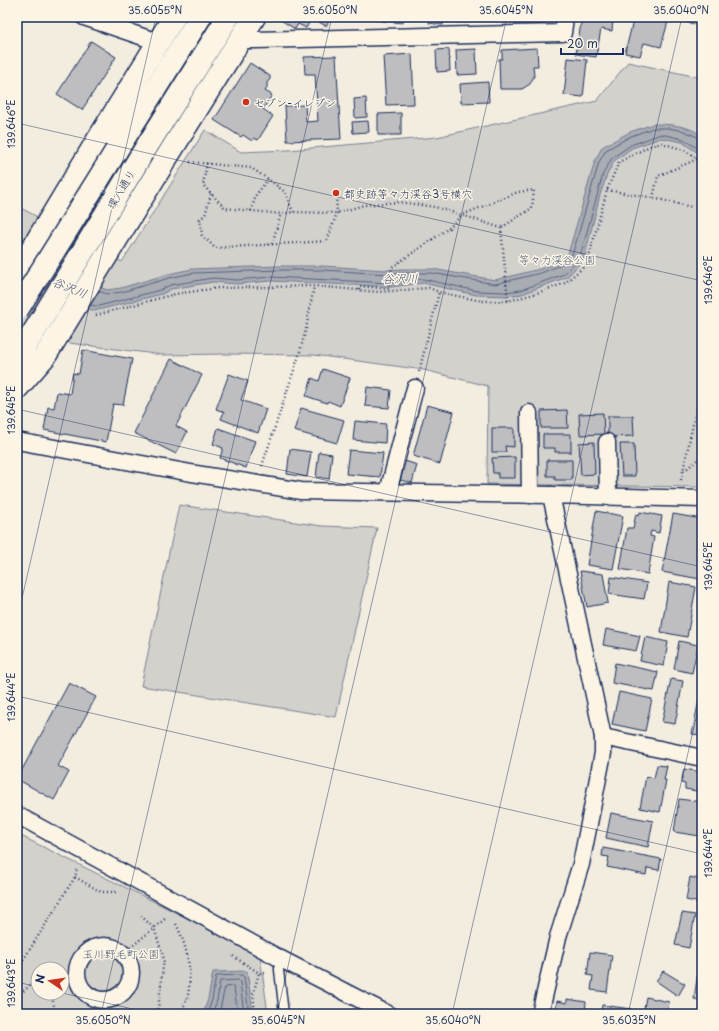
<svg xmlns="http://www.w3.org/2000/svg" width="719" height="1031" viewBox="0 0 719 1031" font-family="'Playpen Sans','Klee One',sans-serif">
	<rect width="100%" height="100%" fill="#f3ede0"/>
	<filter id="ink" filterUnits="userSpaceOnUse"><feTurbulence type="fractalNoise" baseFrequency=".025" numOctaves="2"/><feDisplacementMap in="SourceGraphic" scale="8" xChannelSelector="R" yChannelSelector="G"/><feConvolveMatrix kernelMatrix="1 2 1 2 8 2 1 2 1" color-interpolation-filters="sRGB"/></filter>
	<g filter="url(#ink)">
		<g fill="#d3d1cc" stroke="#778095" fill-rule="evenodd">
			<path d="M628,62L702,78V487L487,484L488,386L424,370L314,355L227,354L163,355L61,342L17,328V206L122,262L205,130L241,152L288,150L437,137L597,101Z"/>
			<path d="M179,505L322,526L377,528L336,717L141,686Z"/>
			<path d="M17,834L181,915L260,956L268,1014H17ZM38,969H62V993H38Z"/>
		</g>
		<g fill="#a9acb3" stroke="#707a91">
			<path d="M653,124C669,124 689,125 702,136V156L698,153L682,142L661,138L632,148L614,161L607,175L600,195L584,259L567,277L522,294L506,296L476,295L423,283L391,287L271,281L237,284L213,282L171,289L162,294L94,311L17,276L33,261L107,290L121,288L168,274L192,269L280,266H323L387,270L402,269H432L495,280L540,269L556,263L568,254L595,161L602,147L630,132Z"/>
			<path d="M247,971L253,1014H203L208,999L213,972Z"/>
		</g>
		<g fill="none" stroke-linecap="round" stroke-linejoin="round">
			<g stroke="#546180" stroke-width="1">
				<path d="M99,291L107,294L122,292L169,278L193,273L280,270H323L387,274L402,273H432L495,284L541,273L558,266L571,257L575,246L599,162L606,150L631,136L653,128H668L684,131L702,139"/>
				<path d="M91,305L95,306H99L160,290L170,285L213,278L237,280L271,277L391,283L423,279L477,291L506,292L521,290L564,274L580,257L603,174L612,158L631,145L661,134L683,139L702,151"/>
				<path d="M207,1014L212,1000L216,976L242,975L244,977L249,1014"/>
				<path d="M212,1014L217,1001L220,981L238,980L240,982L244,1014"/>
				<path d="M219,1014L225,987L232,986L234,988L238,1014"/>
			</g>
		</g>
		<g fill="#bebec0" stroke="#1b2f5e">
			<path d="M276,17H332L326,26L312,18L306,28L298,24L295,29Z"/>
			<path d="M375,17H419L418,20L403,18V23L375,20Z"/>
			<path d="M430,17H444L443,25L429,23Z"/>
			<path d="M582,17L613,18L612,31L601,29L596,57L576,54Z"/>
			<path d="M634,17H702V26L669,18L661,47L644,43L640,56L625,53Z"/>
			<path d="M91,41L116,57L82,110L57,94Z"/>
			<path d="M537,48L538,66H533L534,76L530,84L522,89H500L499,59H502V50Z"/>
			<path d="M449,49L450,71L437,72L436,50Z"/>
			<path d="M476,49L477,74L457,75L456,50Z"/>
			<path d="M412,54L414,104L386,105L383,56Z"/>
			<path d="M336,56L341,139L287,141L285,106L305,105L306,122L318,121L315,74H305L304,57Z"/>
			<path d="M568,58L587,60L583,97L564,95Z"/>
			<path d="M250,63L270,76V79L267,83V88L265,91L272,95L263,109L273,116L258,140L254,138L252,141L243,135L241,137L214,120Z"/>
			<path d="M488,82L489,102L461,103L460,84Z"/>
			<path d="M366,98L367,117L355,118L354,99Z"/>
			<path d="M401,113V135H378V114Z"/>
			<path d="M368,121L369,132L353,133L352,122Z"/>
			<path d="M83,350L132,359L123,405L113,404L106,442L44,430L48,407L54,408L57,392L70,394L73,373L79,374Z"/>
			<path d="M171,359L202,375L176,426L187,432L176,454L134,433Z"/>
			<path d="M323,369L350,378L340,406L328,401L327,403L306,396L312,378L319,381Z"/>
			<path d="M229,374L248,381L241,400L266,409L258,433L221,419L224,412L216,409Z"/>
			<path d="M367,387L391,390L389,408L365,406Z"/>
			<path d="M427,405L454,412L440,464L413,456Z"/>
			<path d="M301,408L344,420L337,443L294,431Z"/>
			<path d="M567,410L568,428H541V411Z"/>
			<path d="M603,413L604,434L580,435L579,414Z"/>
			<path d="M608,416H633L634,436L608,437Z"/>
			<path d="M355,421L386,424L385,443L353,440Z"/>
			<path d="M218,428L255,441L246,468L220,458L223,448L213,444Z"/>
			<path d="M492,428H514V447L505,446L506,452H492Z"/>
			<path d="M543,434H571V452H555V448H543Z"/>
			<path d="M594,442L595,474L581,475L579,443Z"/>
			<path d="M620,444H634L635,476H622Z"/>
			<path d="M290,449L311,452L307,477L287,474Z"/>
			<path d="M349,450L383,453L380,477L346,474Z"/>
			<path d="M319,452L332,454L329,479L316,477Z"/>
			<path d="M515,457V478H498V473H493L492,458Z"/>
			<path d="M547,460H572V480H555V476H547Z"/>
			<path d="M405,461L417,465L412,483L400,480Z"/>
			<path d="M596,511L623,516L613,569L587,565Z"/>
			<path d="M640,512L662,516L659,533L651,531L650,536L654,537L648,574L620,569L627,528H633L636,514L639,515Z"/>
			<path d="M673,514L702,519V569L700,579L662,572Z"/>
			<path d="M580,571L603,574L608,603L587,607Z"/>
			<path d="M611,577L647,583L644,599L609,594Z"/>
			<path d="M669,582L696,587L687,637L661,632Z"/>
			<path d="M606,629L640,636L636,651L603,645Z"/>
			<path d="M645,637L668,642L664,666L640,661Z"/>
			<path d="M679,641L698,645L692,673L674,669Z"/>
			<path d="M615,663L658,672L654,691L612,683Z"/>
			<path d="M671,679L683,681L675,724L662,722Z"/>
			<path d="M69,683L96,697L58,766L69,772L54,800L17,779Z"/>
			<path d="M702,685V735L692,734Z"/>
			<path d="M619,692L652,699L645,731L612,724Z"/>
			<path d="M657,765L667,766L664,780H666L660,812L640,808L646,776L654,778Z"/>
			<path d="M684,769L702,772V792L685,789V784L681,783Z"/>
			<path d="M679,799L702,802V826L700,836L674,832Z"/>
			<path d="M611,813L653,821L648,847L606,838Z"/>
			<path d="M603,848L661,859L659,870L647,868L646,875L607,867L609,857L602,856Z"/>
			<path d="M690,877L702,880L701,903L686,900Z"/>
			<path d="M682,913L695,915L689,948L675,945Z"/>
			<path d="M590,952L612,955L607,992L591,990L593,976L587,975Z"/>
			<path d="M700,958H702V1000L694,999Z"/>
			<path d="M663,971L685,984L678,996L656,981Z"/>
			<path d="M646,997L669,1002L667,1014H643Z"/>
			<path d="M567,999L586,1002L585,1014H555L557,1001L567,1003Z"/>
			<path d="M602,1005L631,1009L630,1014H601Z"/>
		</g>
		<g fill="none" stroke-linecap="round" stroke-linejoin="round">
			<g stroke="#1b2f5e" stroke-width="11">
				<path id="lane" d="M279,958V970L284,1014"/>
			</g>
			<g stroke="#1b2f5e" stroke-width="19">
				<g id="street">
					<path d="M84,17L158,42"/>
					<path d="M240,40H255L563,33L565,17"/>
					<path d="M529,413L530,495"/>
					<path d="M17,441L191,473L301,491L551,495"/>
					<path d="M607,442L608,497"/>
					<path d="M388,492L415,388"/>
					<path d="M603,737L702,758"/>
					<path d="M17,815L279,958L388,1014"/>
					<circle cx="104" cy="973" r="27"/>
					<path d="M540,1014L558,937L581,864L603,753V737L551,495L702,499"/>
				</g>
			</g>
			<g stroke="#1b2f5e" stroke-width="25">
				<g id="primary">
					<path d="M116,151L200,17"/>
					<path d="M139,159L228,17"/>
					<path d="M162,165L254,17"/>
					<path d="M17,274L96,143L174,17"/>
					<path d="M17,362L26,345"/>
					<path d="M17,388L45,356"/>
				</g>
			</g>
			<g stroke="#1b2f5e" stroke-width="2.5" stroke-dasharray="1 3" stroke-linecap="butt">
				<path d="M190,162L251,168L268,179L285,192L293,212"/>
				<path d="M207,163L203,185L225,208L281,214L293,212L337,213L364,205L399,202L435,207L462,215L518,192L534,190L532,208L501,228"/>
				<path d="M607,190L653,198L692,207"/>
				<path d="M211,194L205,215L200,219L202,235L215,248L327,241L337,213L336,195"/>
				<path d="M653,198L658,176L702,157"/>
				<path d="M251,211L256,195L268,179"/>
				<path d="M501,228L508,301"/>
				<path d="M272,244L281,214"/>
				<path d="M359,290L360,286L389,289L392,267L449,228L462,215L501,228"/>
				<path d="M96,315L175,294L218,288L314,286L379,292L429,288L439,292L481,301H508L534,294L565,283L587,264L607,190L619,162L650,146L662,143L684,150L698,159L702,163"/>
				<path d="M419,372L439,292"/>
				<path d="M262,466L299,355L306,329L314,286"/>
				<path d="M684,471L702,456"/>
				<path d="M681,480L702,383"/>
				<path d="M75,877L101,892H117"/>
				<path d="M141,916L154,928L164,959L158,1009L153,1014"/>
				<path d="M176,924C188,948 193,975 187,1000C185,1005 181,1010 179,1014"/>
				<path d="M124,953L166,918"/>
				<path d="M233,956L259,973L265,972"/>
				<path d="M17,970L75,877L77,869"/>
				<path d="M62,976L77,973"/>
				<path d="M51,993L56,1014"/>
				<path d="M17,996L36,981L38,982"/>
				<path d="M17,997L26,1014"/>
				<path d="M255,1014L253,994L259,973"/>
			</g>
			<use href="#lane" stroke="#fcf5e5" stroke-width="8"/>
			<use href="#street" stroke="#fcf5e5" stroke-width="16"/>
			<use href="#primary" stroke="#fcf5e5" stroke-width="22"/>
			<g stroke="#1b2f5e" stroke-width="25" stroke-linecap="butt">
				<g id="primary-bridge">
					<path d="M17,310L116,151"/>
					<path d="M26,345L139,159"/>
					<path d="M45,356L162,165"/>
				</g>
			</g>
			<use href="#primary-bridge" stroke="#fcf5e5" stroke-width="22"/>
		</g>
	</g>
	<path fill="none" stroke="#1b2f5e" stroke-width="1" stroke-opacity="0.45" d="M17,123L702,281M17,409L702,567M17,620L156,17M17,696L702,854M17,982L38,987M62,993L155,1014M101,1014L332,17M277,1014L507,17M452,1014L682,17M628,1014L702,692"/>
	<g fill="#c8321e" stroke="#fcf5e5" stroke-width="1.5">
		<circle cx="246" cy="102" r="4"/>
		<circle cx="336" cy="193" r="4"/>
	</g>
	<g text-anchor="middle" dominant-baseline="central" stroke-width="3" stroke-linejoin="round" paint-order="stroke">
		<g font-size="11" fill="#1b2f5e" stroke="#fcf5e5" text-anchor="start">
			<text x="254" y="102">セブン-イレブン</text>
			<text x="344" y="193">都史跡等々力渓谷3号横穴</text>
		</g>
		<g font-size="11" fill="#1b2f5e" stroke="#fcf5e5">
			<text transform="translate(121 189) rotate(-59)">環八通り</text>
		</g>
		<g font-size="11" fill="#49587a" stroke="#fcf5e5">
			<text x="557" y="259">等々力渓谷公園</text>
			<text x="121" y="953">玉川野毛町公園</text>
		</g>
		<g font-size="12" font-style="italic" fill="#465478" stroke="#fcf5e5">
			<text transform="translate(400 278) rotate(-1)">谷沢川</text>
			<text transform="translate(70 287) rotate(22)">谷沢川</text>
		</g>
	</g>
	<rect width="719" height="1031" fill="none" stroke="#fcf5e5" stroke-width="44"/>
	<g transform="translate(50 981) rotate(283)"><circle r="19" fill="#fcf5e5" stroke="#a2a6af"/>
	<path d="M0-3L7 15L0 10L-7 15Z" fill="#c8321e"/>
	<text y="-6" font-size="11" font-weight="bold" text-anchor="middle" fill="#1b2f5e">N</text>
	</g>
	<path d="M561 48v6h62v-6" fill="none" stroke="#1b2f5e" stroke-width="2"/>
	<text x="567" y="48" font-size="12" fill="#1b2f5e" stroke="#fcf5e5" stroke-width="3" paint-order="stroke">20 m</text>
	<rect x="22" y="22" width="675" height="987" fill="none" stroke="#1b2f5e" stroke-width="1.5"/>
	<g font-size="10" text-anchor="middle" fill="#1b2f5e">
		<text x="155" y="14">35.6055°N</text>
		<text x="330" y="14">35.6050°N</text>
		<text x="506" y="14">35.6045°N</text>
		<text x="681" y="14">35.6040°N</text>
		<text transform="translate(11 124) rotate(-90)" y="4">139.646°E</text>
		<text transform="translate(708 280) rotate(-90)" y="4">139.646°E</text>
		<text transform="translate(11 410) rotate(-90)" y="4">139.645°E</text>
		<text transform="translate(708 566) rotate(-90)" y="4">139.645°E</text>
		<text transform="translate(11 697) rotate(-90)" y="4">139.644°E</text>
		<text transform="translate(708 853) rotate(-90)" y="4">139.644°E</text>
		<text transform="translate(11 983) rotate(-90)" y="4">139.643°E</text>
		<text x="103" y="1024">35.6050°N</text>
		<text x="278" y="1024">35.6045°N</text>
		<text x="453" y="1024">35.6040°N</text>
		<text x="629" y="1024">35.6035°N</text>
	</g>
</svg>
